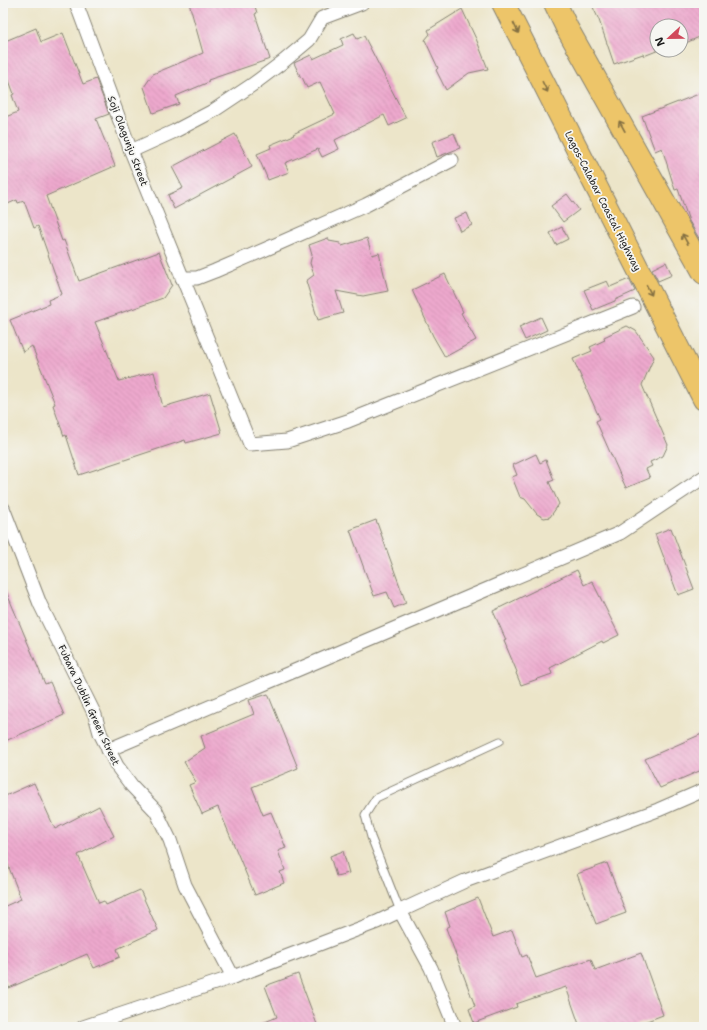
<svg xmlns="http://www.w3.org/2000/svg" width="707" height="1030" viewBox="0 0 707 1030" font-family="'Shantell Sans',sans-serif">
	<defs>
		<pattern id="building-back-hatch" width="6" height="6" patternUnits="userSpaceOnUse"><rect width="6" height="6" fill="#eda8cd"/><path d="M-1 5l2 2M0 0l6 6M5-1l2 2" fill="none" stroke="#cb90af"/></pattern>
	</defs>
	<rect width="100%" height="100%" fill="#f6f6f2"/>
	<filter id="ink" filterUnits="userSpaceOnUse"><feTurbulence type="fractalNoise" baseFrequency=".025" numOctaves="2"/><feDisplacementMap in="SourceGraphic" scale="8" xChannelSelector="R" yChannelSelector="G"/><feConvolveMatrix kernelMatrix="1 2 1 2 8 2 1 2 1" color-interpolation-filters="sRGB"/></filter>
	<filter id="wash" filterUnits="userSpaceOnUse"><feTurbulence type="fractalNoise" baseFrequency=".012" numOctaves="4" result="noise"/><feDisplacementMap in="SourceGraphic" scale="16" xChannelSelector="R" yChannelSelector="G"/><feGaussianBlur stdDeviation="0.9" result="paint"/><feColorMatrix in="noise" values="0 0 0 0 0 0 0 0 0 0 0 0 0 0 0 0 0 1.4 0 .05"/><feComposite in="paint" operator="in"/></filter>
	<g filter="url(#wash)">
		<rect width="100%" height="100%" fill="#ece5c9"/>
		<g id="blocks">
			<g fill="url(#building-back-hatch)">
				<path d="M189,3H254L257,13L255,14L270,59L208,80L209,82L176,96L179,104L153,113L144,87L153,74L203,53Z"/>
				<path d="M591,3H704V35L681,45V26H657V50H659L644,56L643,54L614,64L599,20Z"/>
				<path d="M462,9L477,41L488,69L469,73L446,90L436,70L438,68L425,40L430,34L428,30Z"/>
				<path d="M36,28L41,42L63,33L83,84L96,79L109,114L96,119L115,166L46,196L62,241L64,240L79,281L159,252L172,285L163,298L95,322L119,381L154,372L163,407L210,393L222,433L186,443L185,440L79,475L66,435L64,436L53,405L55,404L32,346L23,352L10,320L49,304L48,300L62,294L38,226L34,228L24,201L18,203L17,200L3,206V118L18,112L12,95L14,94L3,64V42Z"/>
				<path d="M354,33L357,39L364,36L406,118L389,126L384,115L335,140L339,149L322,157L318,149L285,163L289,172L268,180L257,154L271,148L270,145L294,135L293,134L335,114L320,82L307,88L302,77L301,78L294,63L311,55L313,59L343,45L341,39Z"/>
				<path d="M704,92V247L689,221L678,189L675,190L662,148L655,151L642,116Z"/>
				<path d="M454,133L460,148L437,157L432,142Z"/>
				<path d="M235,134L252,167L174,209L168,195L183,188L172,167Z"/>
				<path d="M567,194L579,210L563,222L551,206Z"/>
				<path d="M467,213L472,225L460,231L454,218Z"/>
				<path d="M562,227L568,239L556,245L550,233Z"/>
				<path d="M328,238L329,241L340,243L342,246L367,238L372,255L379,253L388,291L363,296L336,291L343,313L318,320L306,281L314,275L310,263L312,255L309,245Z"/>
				<path d="M666,262L672,275L658,281L652,269Z"/>
				<path d="M445,274L463,312L461,313L476,340L445,357L433,336L412,290Z"/>
				<path d="M629,279L635,291L615,300V301L593,310L584,290L607,281L610,287Z"/>
				<path d="M541,317L547,330L525,340L519,327Z"/>
				<path d="M627,326L636,331L654,357L642,385L668,445L663,456L650,462L652,466L646,469L650,478L626,488L596,421L600,419L573,359L592,351L590,347L605,340L604,337Z"/>
				<path d="M536,454L540,463L546,460L554,480L549,482L559,504L550,517L544,518L537,514L525,499L520,497L512,477L517,475L513,465Z"/>
				<path d="M376,520L406,603L394,608L387,592L374,596L350,530Z"/>
				<path d="M671,528L694,589L678,595L655,534Z"/>
				<path d="M577,570L584,585L592,581L619,635L603,643L602,641L550,668L552,674L521,685L516,673L517,672L504,641L506,640L493,611Z"/>
				<path d="M3,584L45,684L50,682L64,715L3,742Z"/>
				<path d="M268,694L298,768L252,787L263,815L271,812L286,848L278,851L285,870L280,872L284,883L255,895L218,807L202,814L189,785L196,782L184,762L205,748L201,736L254,714L249,700Z"/>
				<path d="M704,733V769L660,788L645,759Z"/>
				<path d="M34,783L55,829L99,806L114,836L78,855L99,903L104,901L106,905L140,890L158,930L117,949L120,957L94,968L87,954L9,988L3,974V907L21,899L3,852V797Z"/>
				<path d="M343,851L349,873L336,876L330,856Z"/>
				<path d="M607,863L626,913L596,924L577,874Z"/>
				<path d="M478,898L493,937L512,930L522,957L527,955L536,978L591,959L595,970L641,953L663,1015L631,1027H580L566,987L516,1004L517,1007L474,1023L469,1009L475,1006L446,928L450,926L445,912Z"/>
				<path d="M298,974L318,1027H253L277,1017L265,986Z"/>
			</g>
		</g>
	</g>
	<g filter="url(#ink)">
		<use href="#blocks" fill-opacity="0" stroke="#848072" stroke-width="1"/>
		<g fill="none" stroke-linecap="round" stroke-linejoin="round">
			<g stroke="#848072" stroke-width="9">
				<path id="lane" d="M400,911L371,837L365,815L376,798L500,741"/>
			</g>
			<g stroke="#848072" stroke-width="15">
				<g id="street">
					<path d="M76,3L131,151L250,444L287,441L348,421L633,307"/>
					<path d="M131,151L175,131L213,111L252,85L284,61L309,40L322,18L362,3"/>
					<path d="M182,278H197L215,271L273,246L366,205L452,160"/>
					<path d="M3,508L40,604L95,715L100,733L117,766L132,786L156,811L170,840L185,885L233,977"/>
					<path d="M108,750L620,533L704,477"/>
					<path d="M400,911L465,881L658,810L704,790"/>
					<path d="M83,1027L233,977L377,922L400,911L431,968L455,1027"/>
				</g>
			</g>
			<g stroke="#848072" stroke-width="24">
				<g id="highway">
					<path d="M503,3L704,399"/>
					<path d="M555,3L567,28L704,273"/>
				</g>
			</g>
			<use href="#lane" stroke="#fff" stroke-width="7"/>
			<use href="#street" stroke="#fff" stroke-width="13"/>
			<use href="#highway" stroke="#edc569" stroke-width="22"/>
		</g>
		<defs><path id="oneway-shaft" d="M-6 0H5M1.5-3L5.5 0L1.5 3" fill="none" stroke-width="1.6" stroke-linecap="round" stroke-linejoin="round"/></defs>
		<g stroke="#847042">
			<use href="#oneway-shaft" transform="translate(516 28) rotate(64)"/>
			<use href="#oneway-shaft" transform="translate(545 87) rotate(63)"/>
			<use href="#oneway-shaft" transform="translate(622 126) rotate(-119)"/>
			<use href="#oneway-shaft" transform="translate(685 239) rotate(-119)"/>
			<use href="#oneway-shaft" transform="translate(649 290) rotate(63)"/>
		</g>
	</g>
	<g text-anchor="middle" dominant-baseline="central" stroke-width="3.5" stroke-linejoin="round" paint-order="stroke">
		<g font-size="10" fill="#1c1c1c" stroke="#f6f6f2">
			<text transform="translate(128 141) rotate(69)">Soji Olagunju Street</text>
			<text transform="translate(603 201) rotate(63)">Lagos-Calabar Coastal Highway</text>
			<text transform="translate(89 705) rotate(65)">Fubara Dublin Green Street</text>
		</g>
	</g>
	<rect width="707" height="1030" fill="none" stroke="#f6f6f2" stroke-width="16"/>
	<g transform="translate(669 38) rotate(248)"><circle r="19" fill="#f6f6f2" stroke="#9f9f9c"/>
	<path d="M0-3L7 15L0 10L-7 15Z" fill="#d1495b"/>
	<text y="-6" font-size="11" font-weight="bold" text-anchor="middle" fill="#1c1c1c">N</text>
	</g>
</svg>
